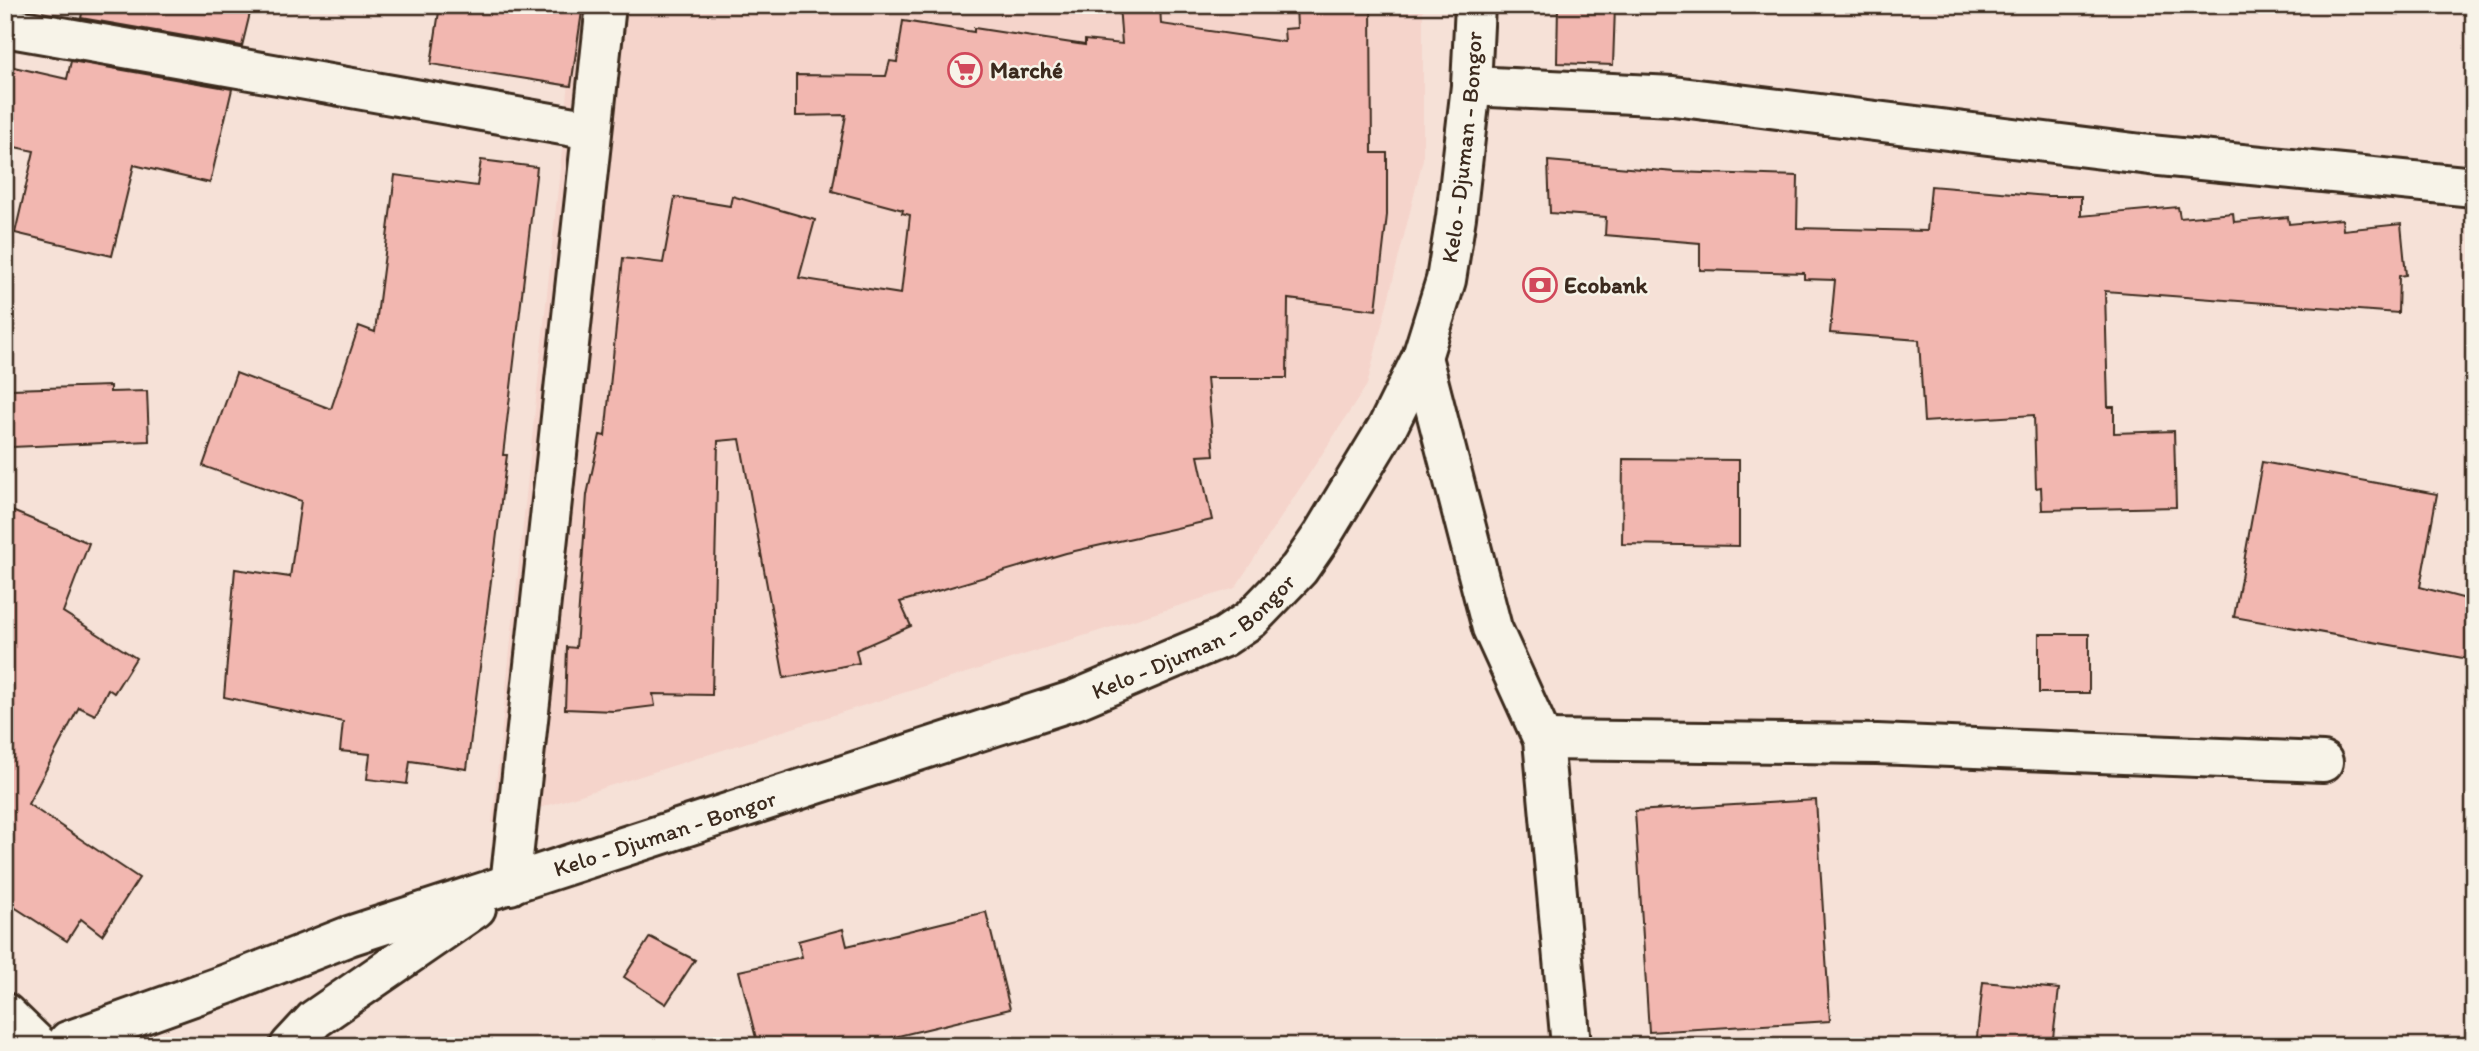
<svg xmlns="http://www.w3.org/2000/svg" width="2479" height="1051" viewBox="0 0 2479 1051" font-family="Itim,sans-serif">
	<rect width="100%" height="100%" fill="#f6e1d7"/>
	<filter id="ink" filterUnits="userSpaceOnUse"><feTurbulence type="fractalNoise" baseFrequency=".0143" numOctaves="2"/><feDisplacementMap in="SourceGraphic" scale="14" xChannelSelector="R" yChannelSelector="G"/><feConvolveMatrix kernelMatrix="1 2 1 2 8 2 1 2 1" color-interpolation-filters="sRGB"/></filter>
	<g filter="url(#ink)">
		<path fill="#f5d4cb" d="M577,5H1423V159L1367,385L1235,588L492,823Z"/>
		<g fill="#f2b7b0" stroke="#3b2a1e" stroke-width="2">
			<path d="M84,5H252L242,46L81,18Z"/>
			<path d="M440,5H583L571,86L431,64Z"/>
			<path d="M1119,5H1160L1161,24L1285,42L1284,29L1297,28L1296,5H1371L1372,153H1387V215L1376,310L1288,299L1287,378H1207L1214,455L1198,456L1212,520L1066,553L900,602L911,626L856,650L859,663L784,678L740,439L718,441L712,695L653,694L655,706L614,711L565,709L567,647L576,648L587,495L600,435L605,436L623,258L663,263L675,197L730,206L732,196L815,220L799,278L901,294L910,215L902,213L903,210L832,191L846,115L796,116V75L886,76L890,61L897,62L903,21L974,32V28L1085,45V40L1122,44Z"/>
			<path d="M1558,5L1615,7L1613,65L1557,63Z"/>
			<path d="M71,61L232,89L210,183L134,165L112,256L15,233L34,151L5,145V65L67,79Z"/>
			<path d="M481,160L537,167L503,455H507L467,769L410,761L407,784L367,779L370,754L340,751L343,722L224,697L235,569L290,577L301,501L203,466L236,373L331,409L359,326L375,332L395,175L477,186Z"/>
			<path d="M1548,161L1675,172L1798,176L1797,228L1927,231L1931,186L2048,196H2081V216L2178,207L2180,218L2233,213L2234,222L2288,217L2289,224L2342,219L2343,230L2401,224L2406,275L2399,276L2398,313L2105,291L2108,407H2114V433L2174,431L2176,507L2042,510L2041,487L2036,488L2034,415L1924,422L1919,340L1830,333L1835,280L1804,279V273L1700,270V243L1605,235L1606,217L1550,213Z"/>
			<path d="M110,386V392L147,391L149,441L12,447L11,389Z"/>
			<path d="M1623,459L1739,460V546L1622,544Z"/>
			<path d="M2262,462L2437,494L2420,587L2474,601V660L2234,617Z"/>
			<path d="M5,508L89,543L63,612L136,658L114,693L108,689L95,715L79,707L28,804L139,878L102,935L81,919L67,941L5,901Z"/>
			<rect x="2039" y="634" width="50" height="59"/>
			<path d="M1816,800L1830,1021L1649,1032L1635,811Z"/>
			<path d="M986,912L1010,1009L857,1046H758L739,971L802,957L798,941L843,929L847,946Z"/>
			<path d="M650,937L695,960L666,1004L624,977Z"/>
			<path d="M1983,982L2059,989L2052,1046H1976Z"/>
		</g>
		<g fill="none" stroke-linecap="round" stroke-linejoin="round">
			<g stroke="#3b2a1e" stroke-width="44">
				<g id="street">
					<path d="M5,27L591,130"/>
					<path d="M1471,86L1673,96L2150,155L2474,187"/>
					<path d="M1422,357L1492,628L1543,740L1571,1046"/>
					<path d="M1543,740L1877,744L2323,762"/>
					<path d="M510,885L606,5"/>
					<path d="M5,1013L39,1046"/>
				</g>
			</g>
			<g stroke="#3b2a1e" stroke-width="44">
				<g id="highway">
					<path id="s1" d="M68,1041L227,984L349,936L1075,700L1224,637L1251,619L1299,569L1321,537L1388,426L1422,357L1446,280L1456,217L1471,86L1475,5"/>
					<path d="M290,1046L315,1019L476,908"/>
				</g>
			</g>
			<use href="#street" stroke="#f7f3e8" stroke-width="38"/>
			<use href="#highway" stroke="#f7f3e8" stroke-width="38"/>
		</g>
	</g>
	<defs>
		<g id="supermarket-ring" transform="scale(1.75)"><circle r="9.5" fill="#f7f3e8" stroke="#d1495b" stroke-width="1.5"/><path d="M-6-5.5h2.5l.6 2H6L4.5 2H-2.5L-4.4-4H-6ZM-1.5 3.2a1.3 1.3 0 1 0 .1 0ZM3 3.2a1.3 1.3 0 1 0 .1 0Z" fill="#d1495b"/></g>
		<g id="bank-ring" transform="scale(1.75)"><circle r="9.5" fill="#f7f3e8" stroke="#d1495b" stroke-width="1.5"/><path d="M-6-4H6V4H-6ZM0-2.3a2.3 2.3 0 1 0 0 4.6a2.3 2.3 0 1 0 0-4.6Z" fill="#d1495b"/></g>
	</defs>
	<g fill-rule="evenodd">
		<use href="#supermarket-ring" x="965" y="70"/>
		<use href="#bank-ring" x="1540" y="285"/>
	</g>
	<g text-anchor="middle" dominant-baseline="central" stroke-width="5" stroke-linejoin="round" paint-order="stroke">
		<g font-size="23" font-weight="bold" fill="#3b2a1e" stroke="#f7f3e8" text-anchor="start">
			<text x="990" y="70">Marché</text>
			<text x="1564" y="285">Ecobank</text>
		</g>
		<g font-size="23" fill="#3b2a1e" stroke="#f7f3e8">
			<text stroke="none"><textPath href="#s1" startOffset="1787">Kelo - Djuman - Bongor</textPath></text>
			<text stroke="none"><textPath href="#s1" startOffset="1199">Kelo - Djuman - Bongor</textPath></text>
			<text stroke="none"><textPath href="#s1" startOffset="632">Kelo - Djuman - Bongor</textPath></text>
		</g>
	</g>
	<rect width="2479" height="1051" fill="none" stroke="#f7f3e8" stroke-width="28"/>
	<rect x="14" y="14" width="2451" height="1023" fill="none" stroke="#3b2a1e" stroke-width="2.5" filter="url(#ink)"/>
</svg>
